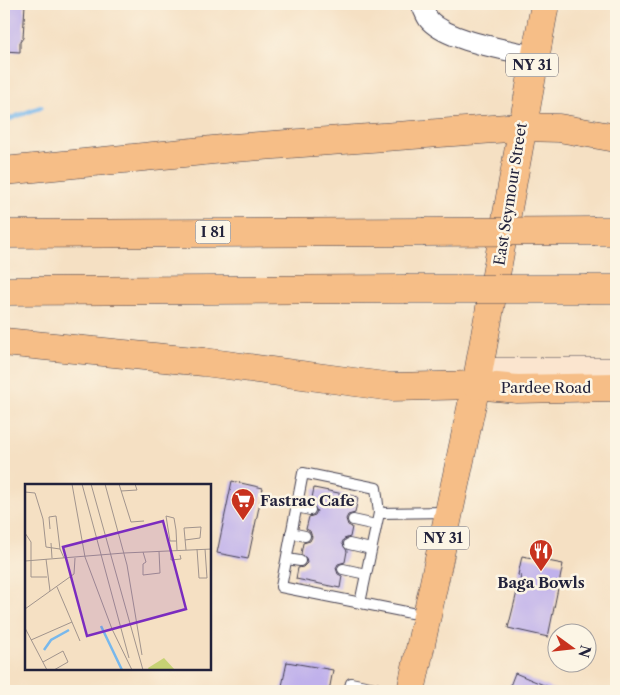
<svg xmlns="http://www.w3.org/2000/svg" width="620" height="695" viewBox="0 0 620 695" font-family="'Libre Caslon Text',serif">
	<rect width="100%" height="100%" fill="#fcf5e5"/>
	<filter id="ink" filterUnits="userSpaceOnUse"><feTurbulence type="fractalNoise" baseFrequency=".02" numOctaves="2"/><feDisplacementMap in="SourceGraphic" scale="10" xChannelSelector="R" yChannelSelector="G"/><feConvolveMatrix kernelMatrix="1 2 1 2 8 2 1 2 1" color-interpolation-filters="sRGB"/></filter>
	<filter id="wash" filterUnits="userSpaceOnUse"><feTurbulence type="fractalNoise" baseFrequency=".0096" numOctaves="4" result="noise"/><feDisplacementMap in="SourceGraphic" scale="20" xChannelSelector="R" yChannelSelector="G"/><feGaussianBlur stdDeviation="1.12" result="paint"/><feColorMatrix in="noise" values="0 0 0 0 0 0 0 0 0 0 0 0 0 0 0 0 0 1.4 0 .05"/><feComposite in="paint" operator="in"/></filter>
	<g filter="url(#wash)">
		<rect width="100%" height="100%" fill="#f5e0c3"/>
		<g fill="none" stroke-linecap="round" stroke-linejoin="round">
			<path stroke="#78b8ec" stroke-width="5" d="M4,121L41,107"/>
		</g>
		<g id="blocks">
			<g fill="#c0b1eb">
				<path d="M4,4H25L23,38L20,42V52L4,51Z"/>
				<path d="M232,481L263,488L248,559L217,553Z"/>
				<path d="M314,488L358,497L355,513L348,515L346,519L348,525L352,527L350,537L344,539L342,543L347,551L345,562L338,564L336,568L338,574L342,576L340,588L296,579L298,568L303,567L307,563L306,558L301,554L303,543L310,541L312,537L310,531L306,529L309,517L315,515L317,511L311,503Z"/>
				<path d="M522,556L563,564L548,637L508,628L521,576L518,575Z"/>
				<path d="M287,662L333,670L329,691H281Z"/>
				<path d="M515,673L558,691H508Z"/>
			</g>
		</g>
	</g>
	<g filter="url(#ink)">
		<use href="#blocks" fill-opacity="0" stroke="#423e4f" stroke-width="1"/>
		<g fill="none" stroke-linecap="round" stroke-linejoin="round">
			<g stroke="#423e4f" stroke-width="12">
				<g id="lane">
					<path d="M296,507L310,510"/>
					<path d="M379,513L448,512"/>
					<path d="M353,520L376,525"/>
					<path d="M291,533L305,536"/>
					<path d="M349,544L371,549"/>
					<path d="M287,559L300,561"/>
					<path d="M343,569L366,574"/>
					<path d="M360,603L379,513L376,488L303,473L281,587L426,616"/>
					<path d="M349,691L351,683L389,691"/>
				</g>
			</g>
			<g stroke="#423e4f" stroke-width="22">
				<path id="street" d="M421,4C424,9 426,17 430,21C451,42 506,49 534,56"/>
			</g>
			<g stroke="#423e4f" stroke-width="29">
				<path id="secondary" d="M479,372H616"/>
			</g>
			<g stroke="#423e4f" stroke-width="29">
				<path id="primary" d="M411,691L476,385"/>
			</g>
			<g stroke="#423e4f" stroke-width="29">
				<g id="highway">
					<path d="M4,171L233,148L521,127L559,128L616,138"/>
					<path d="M595,231H616"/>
					<path d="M4,234L423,232"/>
					<path d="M589,289H616"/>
					<path d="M4,291L405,289"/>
					<path d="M4,342L204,362L392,387L476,385L517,389L616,387"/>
					<path d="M476,385L545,4"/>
				</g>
			</g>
			<use href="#lane" stroke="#fff" stroke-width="10"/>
			<use href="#street" stroke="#fff" stroke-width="20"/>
			<use href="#secondary" stroke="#fbe5cf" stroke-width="28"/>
			<use href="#primary" stroke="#f6be87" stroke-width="28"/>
			<use href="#highway" stroke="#f6be87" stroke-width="28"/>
			<g stroke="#423e4f" stroke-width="29" stroke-linecap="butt">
				<g id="highway-bridge">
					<path d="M423,232L595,231"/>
					<path d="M405,289H589"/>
				</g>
			</g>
			<use href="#highway-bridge" stroke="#f6be87" stroke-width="28"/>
		</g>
	</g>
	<defs>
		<g id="supermarket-pin" transform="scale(1.25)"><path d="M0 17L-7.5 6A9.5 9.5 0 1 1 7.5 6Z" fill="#c8321e" stroke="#fcf5e5"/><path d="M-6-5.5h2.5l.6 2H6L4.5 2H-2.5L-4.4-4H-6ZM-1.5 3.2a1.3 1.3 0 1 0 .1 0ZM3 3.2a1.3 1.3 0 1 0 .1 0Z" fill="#fff"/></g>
		<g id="restaurant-pin" transform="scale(1.25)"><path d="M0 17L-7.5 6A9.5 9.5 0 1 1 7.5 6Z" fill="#c8321e" stroke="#fcf5e5"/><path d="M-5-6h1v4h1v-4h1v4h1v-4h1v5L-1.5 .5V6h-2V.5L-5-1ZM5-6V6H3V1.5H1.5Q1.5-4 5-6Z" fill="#fff"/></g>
	</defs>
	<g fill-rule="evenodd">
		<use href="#supermarket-pin" x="243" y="500"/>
		<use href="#restaurant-pin" x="541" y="551"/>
	</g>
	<g text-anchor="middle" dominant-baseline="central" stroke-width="5" stroke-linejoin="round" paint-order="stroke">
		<g fill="#fcf5e5" stroke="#63616e" stroke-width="1">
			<rect x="506" y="53.5" width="52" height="23" rx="4"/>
			<rect x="195.5" y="220.5" width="35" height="23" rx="4"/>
			<rect x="417" y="526.5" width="52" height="23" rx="4"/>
		</g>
		<g font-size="14" font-weight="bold" fill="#22223b">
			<text x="532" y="65">NY 31</text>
			<text x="213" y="232">I 81</text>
			<text x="443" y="538">NY 31</text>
		</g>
		<g font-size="15" fill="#22223b" stroke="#fcf5e5">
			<text transform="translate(510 194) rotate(-81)">East Seymour Street</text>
			<text x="546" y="387">Pardee Road</text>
		</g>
		<g font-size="15" font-weight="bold" fill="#22223b" stroke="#fcf5e5" text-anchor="start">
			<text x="260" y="500">Fastrac Cafe</text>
			<text x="541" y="582" text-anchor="middle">Baga Bowls</text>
		</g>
	</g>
	<g transform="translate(25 484)">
		<rect width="186" height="186" fill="#f5e0c3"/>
		<path d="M139,174L150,186H124L123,184Z" fill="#c6d274"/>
		<path fill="none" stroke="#78b8ec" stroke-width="2.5" d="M76,142L97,186M19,166L26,156L44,146"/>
		<path fill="none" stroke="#a1948d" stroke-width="1" d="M47,0L60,73L87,145L107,186M57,0L104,174M66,0L118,186M80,0L102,81L117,171M94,0L106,38L119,37M96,7L112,6L110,0M0,8L10,9L18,35L21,63L35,65M25,45L24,33L31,32L35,65L39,74M0,49L6,58V93H22M160,56L175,54L176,43L159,44L161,66M151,57H145L141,32L149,34L151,46L152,66M26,59L27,74M172,65L174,94H182L180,65M146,67V76L156,75L155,71M118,68L121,78L118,80V91L135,89L134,67M99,69L187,65M21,75L25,107M0,77L99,69M32,103L55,157M0,125L49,90L50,74M0,144L22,186M6,156L47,138M18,178L38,167L43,178L29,186"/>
		<path fill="#7b2cbf" fill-opacity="0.15" stroke="#7b2cbf" stroke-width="2.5" d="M138,37L161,125L62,152L38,63Z"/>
		<rect width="186" height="186" fill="none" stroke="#22223b" stroke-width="2.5"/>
	</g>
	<rect width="620" height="695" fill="none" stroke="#fcf5e5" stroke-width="20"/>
	<g transform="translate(572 648) rotate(105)"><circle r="24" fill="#fcf5e5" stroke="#a5a1a1"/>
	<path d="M0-4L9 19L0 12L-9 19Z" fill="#c8321e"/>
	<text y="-8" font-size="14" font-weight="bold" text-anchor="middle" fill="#22223b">N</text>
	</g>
</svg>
